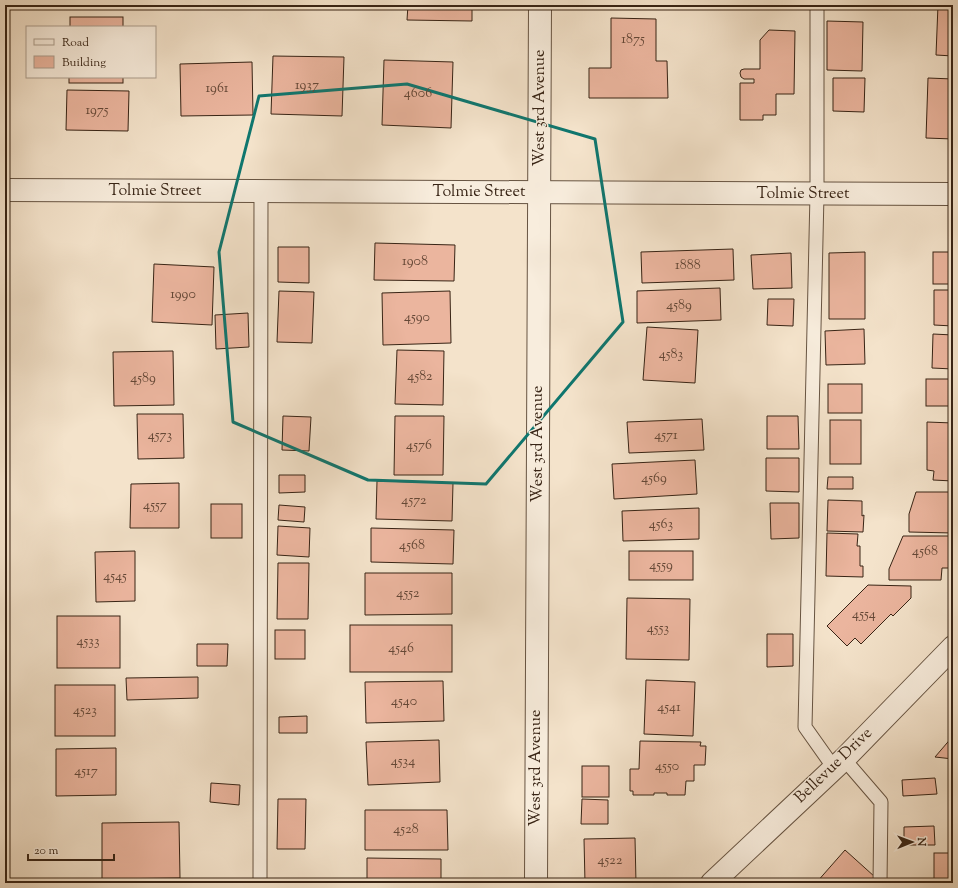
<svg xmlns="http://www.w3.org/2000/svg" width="958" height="888" viewBox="0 0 958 888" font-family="'Sorts Mill Goudy',serif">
	<rect width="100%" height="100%" fill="#f4e3cb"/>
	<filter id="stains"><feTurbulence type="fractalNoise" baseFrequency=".005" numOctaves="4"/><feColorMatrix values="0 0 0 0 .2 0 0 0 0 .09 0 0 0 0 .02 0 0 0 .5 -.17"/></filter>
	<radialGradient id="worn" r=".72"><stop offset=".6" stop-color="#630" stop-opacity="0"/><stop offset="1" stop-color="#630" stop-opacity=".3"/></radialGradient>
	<g fill="#ebb59e" stroke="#382415">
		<path d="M408,5H472V21L407,20Z"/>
		<rect x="672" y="5" width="28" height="3"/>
		<rect x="752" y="5" width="23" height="2"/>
		<path d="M938,5H953V56L936,55Z"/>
		<rect x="70" y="17" width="53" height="10"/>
		<path d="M611,18L656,19V61H667L668,98H589V68H611Z"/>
		<path d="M827,21L863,22L862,71L827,70Z"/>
		<path d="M769,30L795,31L794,94H776V115H763V120H740V83H754V79H744L741,77L740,73L741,70L744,69H760V40Z"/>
		<path d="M273,56L344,57L342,116L271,114Z"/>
		<path d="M384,60L453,62L451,128L382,125Z"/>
		<path d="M252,62L253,115L181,116L180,64Z"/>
		<rect x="69" y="77" width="54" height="6"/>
		<path d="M833,78H865L864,112L833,111Z"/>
		<path d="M928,78L953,79V139L926,138Z"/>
		<path d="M67,90L129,91L128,131L66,130Z"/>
		<path d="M375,243L455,245L454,281L374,280Z"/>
		<path d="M278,247H309V283L278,282Z"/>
		<path d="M733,249L734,280L642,283L641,252Z"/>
		<path d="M865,252V319H829V253Z"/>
		<rect x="933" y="252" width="20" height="32"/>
		<path d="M791,253L792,288L753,289L751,255Z"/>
		<path d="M154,264L214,267L212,325L152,322Z"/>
		<path d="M720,288L721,320L637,323V291Z"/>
		<path d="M934,290H953V326L934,325Z"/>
		<path d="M279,291L314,292L312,343L277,342Z"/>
		<path d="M450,291L451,343L383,345L382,293Z"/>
		<path d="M768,299H794L793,326L767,325Z"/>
		<path d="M248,313L249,347L216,349L215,315Z"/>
		<path d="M647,327L698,330L695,383L643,380Z"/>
		<path d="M864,329L865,364L826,365L825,331Z"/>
		<path d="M933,334L953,335V369L932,368Z"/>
		<path d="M397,350L444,351L443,405L395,404Z"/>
		<path d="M173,351L174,405L114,406L113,352Z"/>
		<rect x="926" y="379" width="27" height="27"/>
		<rect x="828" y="384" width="34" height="29"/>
		<path d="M137,414H183L184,458L138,459Z"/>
		<path d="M283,416L311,417L309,451L282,450Z"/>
		<path d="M395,416H444L443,475H394Z"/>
		<path d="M767,416H798L799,449H767Z"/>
		<path d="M702,419L704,450L629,453L627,422Z"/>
		<rect x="830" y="420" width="31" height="44"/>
		<path d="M927,422L953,423V481L933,480L934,471L927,470Z"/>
		<path d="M766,458H799V492L766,491Z"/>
		<path d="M695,460L697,494L614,499L612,464Z"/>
		<path d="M279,475H305V492L279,493Z"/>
		<path d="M828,477H853V489H827Z"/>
		<path d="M377,481L453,483L452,521L376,519Z"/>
		<path d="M179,483V528H130L131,484Z"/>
		<path d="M916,492H953V533L909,532V514Z"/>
		<path d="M828,500L862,501V516L864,515L863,532L827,531Z"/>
		<path d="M770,503H799V538L771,539Z"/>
		<rect x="211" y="504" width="31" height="34"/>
		<path d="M279,505L305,507L304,522L278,520Z"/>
		<path d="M699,508V539L623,541L622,511Z"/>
		<path d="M278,526L310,528L309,557L277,555Z"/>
		<path d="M371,528L454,530L453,564L371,562Z"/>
		<path d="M827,533L858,534L857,546H860V566H863V577L826,576Z"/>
		<path d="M903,536H953V568H942L941,580H889V569Z"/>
		<path d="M135,551V601L96,602L95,552Z"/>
		<rect x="629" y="551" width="64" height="29"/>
		<path d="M278,563H309L308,619H277Z"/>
		<path d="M365,573H452V614L365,615Z"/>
		<path d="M868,585L911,586V598L893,616L891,614L861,644L855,638L847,646L827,626Z"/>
		<path d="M627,598L690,599L689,660L626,659Z"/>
		<rect x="57" y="616" width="63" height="52"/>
		<rect x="350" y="625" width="102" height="47"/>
		<rect x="275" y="630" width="30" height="29"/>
		<path d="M767,634H793V666L767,667Z"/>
		<path d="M197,644H228L227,666H197Z"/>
		<path d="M198,677V698L127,700L126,678Z"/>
		<path d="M646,680L695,682L693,736L644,734Z"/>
		<path d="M443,681L444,721L366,723L365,682Z"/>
		<rect x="55" y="685" width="60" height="51"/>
		<path d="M307,716V733H279V717Z"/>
		<path d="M953,736V759L935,757Z"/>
		<path d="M439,740L440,782L368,785L366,742Z"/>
		<path d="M640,741L701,742L700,746H706L705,765H694V781H686L685,795H667V793H654V795H633V791H630V769H639Z"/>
		<path d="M116,748V795L56,796V749Z"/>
		<rect x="582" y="766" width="27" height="31"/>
		<path d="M935,778L937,794L903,796L902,780Z"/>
		<path d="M211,783L240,785L239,805L210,802Z"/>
		<path d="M278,799H306L305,849H277Z"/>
		<path d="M582,799L608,800V824H581Z"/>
		<path d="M365,810H447L448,850H365Z"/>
		<path d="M179,822L180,878L102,879V823Z"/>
		<path d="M934,826L935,845H904V827Z"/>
		<path d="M635,838L636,883H585L584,839Z"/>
		<path d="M845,850L875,877L869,883H816Z"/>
		<rect x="934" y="853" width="19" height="30"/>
		<path d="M367,858L441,859V883H367Z"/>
	</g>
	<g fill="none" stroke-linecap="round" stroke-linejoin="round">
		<g stroke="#675442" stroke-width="15">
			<g id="lane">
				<path d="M817,5V194L805,727L834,768"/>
				<path d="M844,759L881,802L880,883"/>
				<path d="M260,883L261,191"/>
			</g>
		</g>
		<g stroke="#675442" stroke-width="24">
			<g id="street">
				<path d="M5,190L953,194"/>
				<path d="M536,883L540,5"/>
				<path d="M712,883L844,759L953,647"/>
			</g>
		</g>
		<use href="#lane" stroke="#f8eddd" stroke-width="13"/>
		<use href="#street" stroke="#f8eddd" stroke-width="22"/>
	</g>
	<path fill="none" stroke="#0f766e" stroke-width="3" stroke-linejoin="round" d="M407,84L595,139L623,322L486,484L368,480L233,422L219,252L259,96Z"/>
	<g text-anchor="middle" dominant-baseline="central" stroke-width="3" stroke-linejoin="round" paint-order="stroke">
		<g font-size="14" fill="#654837">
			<text x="633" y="40">1875</text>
			<text x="307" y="86">1937</text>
			<text x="217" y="89">1961</text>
			<text x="418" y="94">4606</text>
			<text x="97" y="111">1975</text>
			<text x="415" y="262">1908</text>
			<text x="688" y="266">1888</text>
			<text x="183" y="295">1990</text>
			<text x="679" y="306">4589</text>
			<text x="417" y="318">4590</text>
			<text x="671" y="355">4583</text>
			<text x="420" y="377">4582</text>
			<text x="143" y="379">4589</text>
			<text x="160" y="436">4573</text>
			<text x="666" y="436">4571</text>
			<text x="419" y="446">4576</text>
			<text x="654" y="479">4569</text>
			<text x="414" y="501">4572</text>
			<text x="155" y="506">4557</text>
			<text x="661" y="525">4563</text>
			<text x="412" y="546">4568</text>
			<text x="925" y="552">4568</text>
			<text x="661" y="566">4559</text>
			<text x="115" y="577">4545</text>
			<text x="408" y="594">4552</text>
			<text x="864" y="615">4554</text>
			<text x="658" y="629">4553</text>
			<text x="88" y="642">4533</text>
			<text x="401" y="649">4546</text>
			<text x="404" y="702">4540</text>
			<text x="669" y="708">4541</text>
			<text x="85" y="711">4523</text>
			<text x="403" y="762">4534</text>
			<text x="667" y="767">4550</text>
			<text x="86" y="772">4517</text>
			<text x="406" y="830">4528</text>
			<text x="610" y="861">4522</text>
		</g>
		<g font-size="16" fill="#382415" stroke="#f8eddd">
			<text transform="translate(540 108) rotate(-90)">West 3rd Avenue</text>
			<text x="155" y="191">Tolmie Street</text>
			<text x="479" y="192">Tolmie Street</text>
			<text x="803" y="194">Tolmie Street</text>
			<text transform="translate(538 444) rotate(-90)">West 3rd Avenue</text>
			<text transform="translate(834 766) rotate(-44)">Bellevue Drive</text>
			<text transform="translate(536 768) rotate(-90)">West 3rd Avenue</text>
		</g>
	</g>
	<rect width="958" height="888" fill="none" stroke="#f4e3cb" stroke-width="20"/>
	<rect x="6" y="6" width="946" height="876" fill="none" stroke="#382415" stroke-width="2"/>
	<rect x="10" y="10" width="938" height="868" fill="none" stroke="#382415"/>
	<rect x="26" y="26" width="130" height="52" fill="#f8eddd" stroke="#ab9d8d"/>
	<rect x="34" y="39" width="20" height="6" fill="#f8eddd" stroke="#ab9d8d"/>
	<text x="62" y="46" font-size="12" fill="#382415">Road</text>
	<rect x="34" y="56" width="20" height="12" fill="#ebb59e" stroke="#ab9d8d"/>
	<text x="62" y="66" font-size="12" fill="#382415">Building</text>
	<g transform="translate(912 842) rotate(89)" stroke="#f8eddd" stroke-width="3" paint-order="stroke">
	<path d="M0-3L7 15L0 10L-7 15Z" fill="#382415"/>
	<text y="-6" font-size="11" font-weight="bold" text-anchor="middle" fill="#382415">N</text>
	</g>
	<path d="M28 854v6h86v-6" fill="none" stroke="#382415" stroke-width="2"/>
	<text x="34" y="854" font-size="12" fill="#382415" stroke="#f8eddd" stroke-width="3" paint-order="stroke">20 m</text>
	<rect width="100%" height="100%" filter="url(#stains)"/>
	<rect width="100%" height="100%" fill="url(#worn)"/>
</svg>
